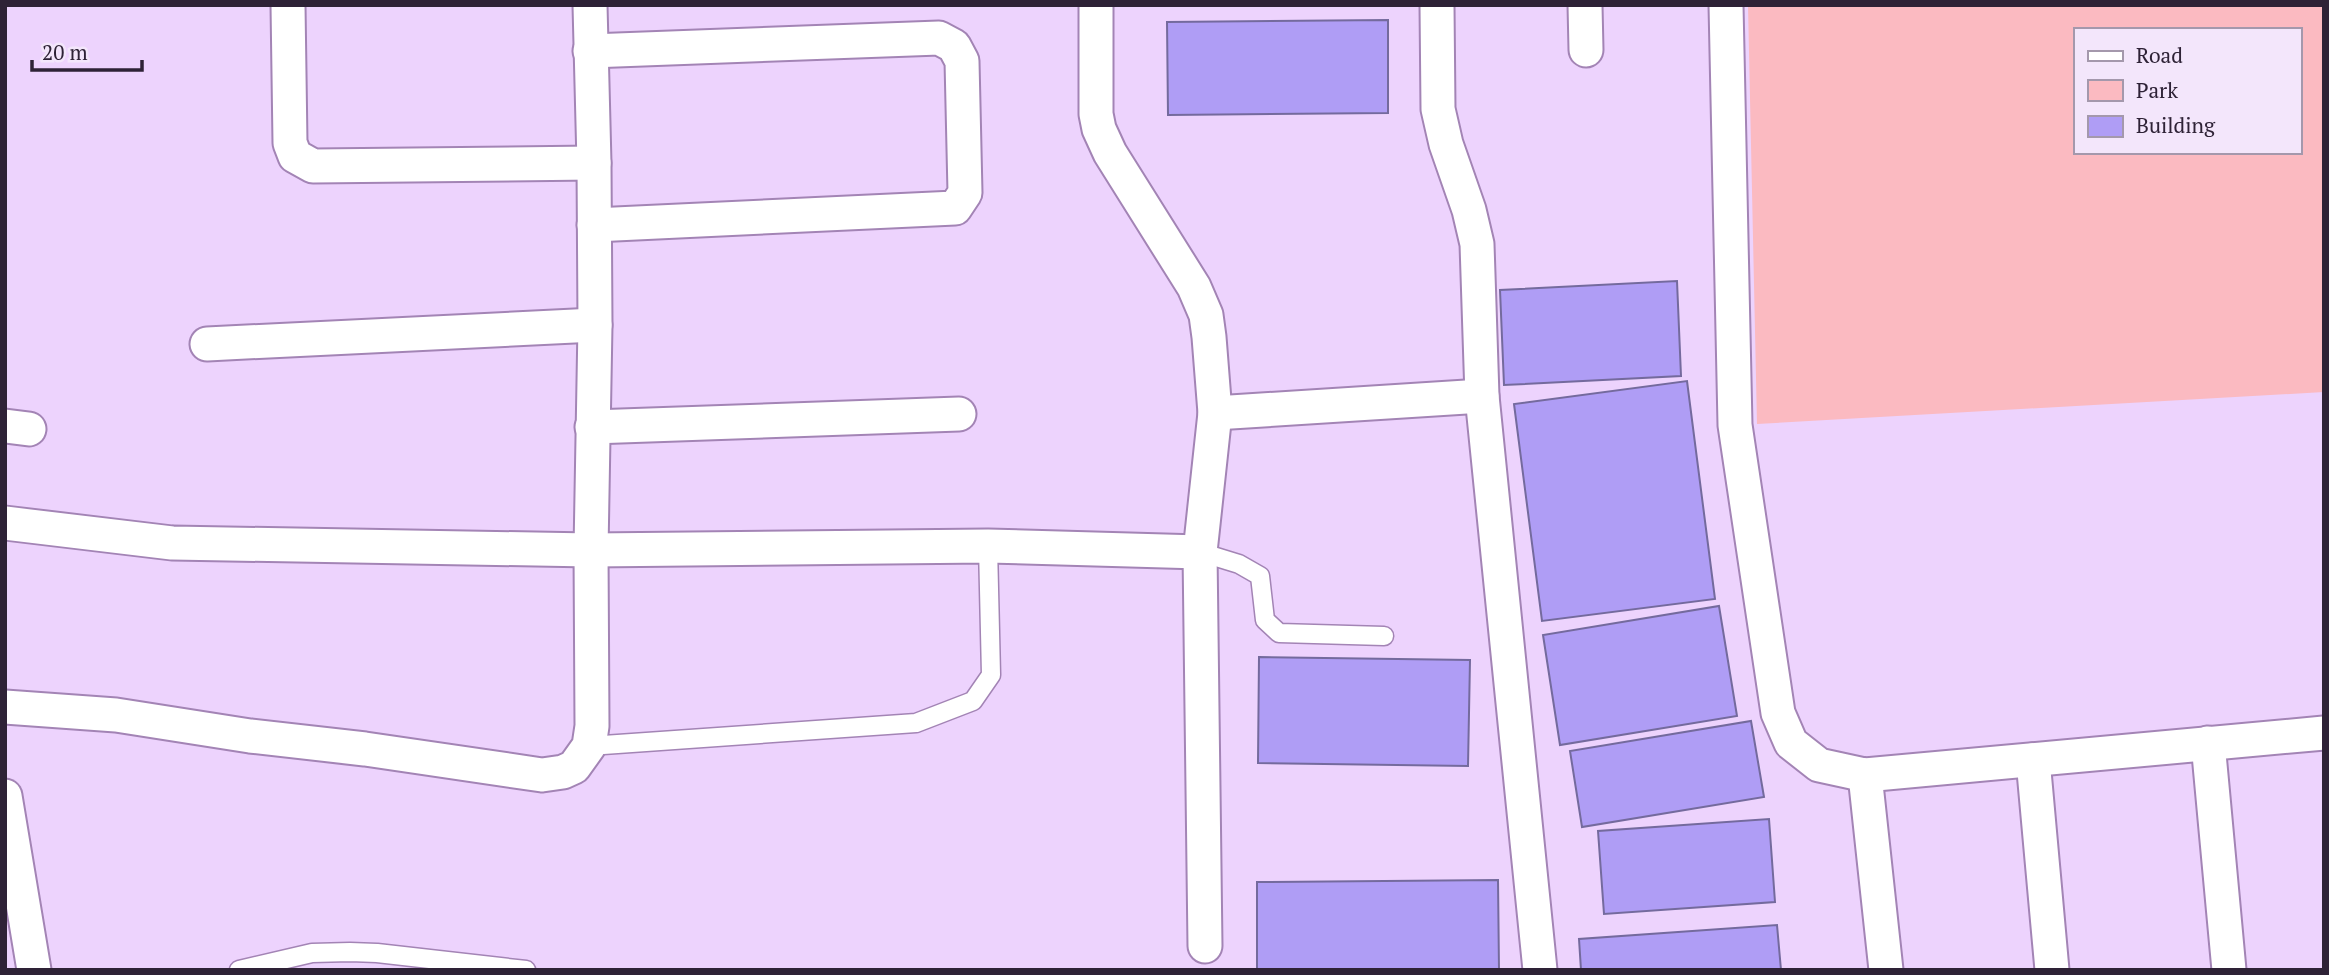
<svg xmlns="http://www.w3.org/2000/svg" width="2329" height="975" viewBox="0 0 2329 975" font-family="'PT Serif',serif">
	<rect width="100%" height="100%" fill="#edd3fd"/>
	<path fill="#fbbac1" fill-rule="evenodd" d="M1748,5H2324V392L1757,424ZM2075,30H2299V152H2075Z"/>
	<g fill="#af9df5" stroke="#746a9d" stroke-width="2">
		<path d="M1388,20V113L1168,115L1167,22Z"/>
		<path d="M1677,281L1681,376L1504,385L1500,290Z"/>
		<path d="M1687,381L1715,599L1542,621L1514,404Z"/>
		<path d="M1719,606L1737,716L1560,745L1543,635Z"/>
		<path d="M1259,657L1470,660L1468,766L1258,763Z"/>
		<path d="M1751,721L1764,797L1582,827L1570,751Z"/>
		<path d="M1769,819L1775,902L1604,914L1598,831Z"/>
		<path d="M1498,880L1499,970H1257V882Z"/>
		<path d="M1777,925L1781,970H1581L1579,939Z"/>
	</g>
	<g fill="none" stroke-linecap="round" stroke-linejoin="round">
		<g stroke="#a384b5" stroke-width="21">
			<g id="service">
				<path d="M1200,552L1239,564L1260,576L1265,620L1279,633L1384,636"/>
				<path d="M589,746L916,723L973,701L991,675L988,546"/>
				<path d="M239,970L312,953L350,952L377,953L526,970"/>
			</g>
		</g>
		<g stroke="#a384b5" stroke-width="37">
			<g id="minor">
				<path d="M288,5L290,143L295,156L313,166L594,163"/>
				<path d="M1096,5V114L1099,129L1110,153L1194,287L1206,315L1209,337L1215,413L1200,552L1205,946"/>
				<path d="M1437,5L1438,109L1446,144L1469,210L1477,244L1482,396L1540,970"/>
				<path d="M1585,5L1586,50"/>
				<path d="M1726,5L1735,425L1778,713L1791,743L1819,765L1865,775L2324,733"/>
				<path d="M590,51L939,38L954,46L962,61L965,193L955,208L594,225"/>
				<path d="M207,344L595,325"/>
				<path d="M1215,413L1482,396"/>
				<path d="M5,426L29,429"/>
				<path d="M592,427L959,414"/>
				<path d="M5,523L172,543L591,550L988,546L1200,552"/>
				<path d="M5,707L116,715L250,736L365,749L542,775L563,772L574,767L589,746L592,726L591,550L595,325L594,163L590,5"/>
				<path d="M2208,743L2229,970"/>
				<path d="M2033,760L2052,970"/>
				<path d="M1865,775L1886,970"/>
				<path d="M5,796L34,970"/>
			</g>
		</g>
		<use href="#service" stroke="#fff" stroke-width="18"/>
		<use href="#minor" stroke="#fff" stroke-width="33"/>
	</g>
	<rect width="2329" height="975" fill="none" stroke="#2e2236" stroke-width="14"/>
	<rect x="2074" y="28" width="228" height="126" fill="#f3e6fb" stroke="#a498ac" stroke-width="2"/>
	<rect x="2088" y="51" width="35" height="10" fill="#ffffff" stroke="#a498ac" stroke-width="2"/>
	<text x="2136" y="63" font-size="21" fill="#2e2236">Road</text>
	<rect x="2088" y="80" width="35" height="21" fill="#fbbac1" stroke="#a498ac" stroke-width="2"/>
	<text x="2136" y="98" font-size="21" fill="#2e2236">Park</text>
	<rect x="2088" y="116" width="35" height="21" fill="#af9df5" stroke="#a498ac" stroke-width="2"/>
	<text x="2136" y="133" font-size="21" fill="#2e2236">Building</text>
	<path d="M32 60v10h110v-10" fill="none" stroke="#2e2236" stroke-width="3.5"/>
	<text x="42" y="60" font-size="21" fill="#2e2236" stroke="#f3e6fb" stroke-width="5" paint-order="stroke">20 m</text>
</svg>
